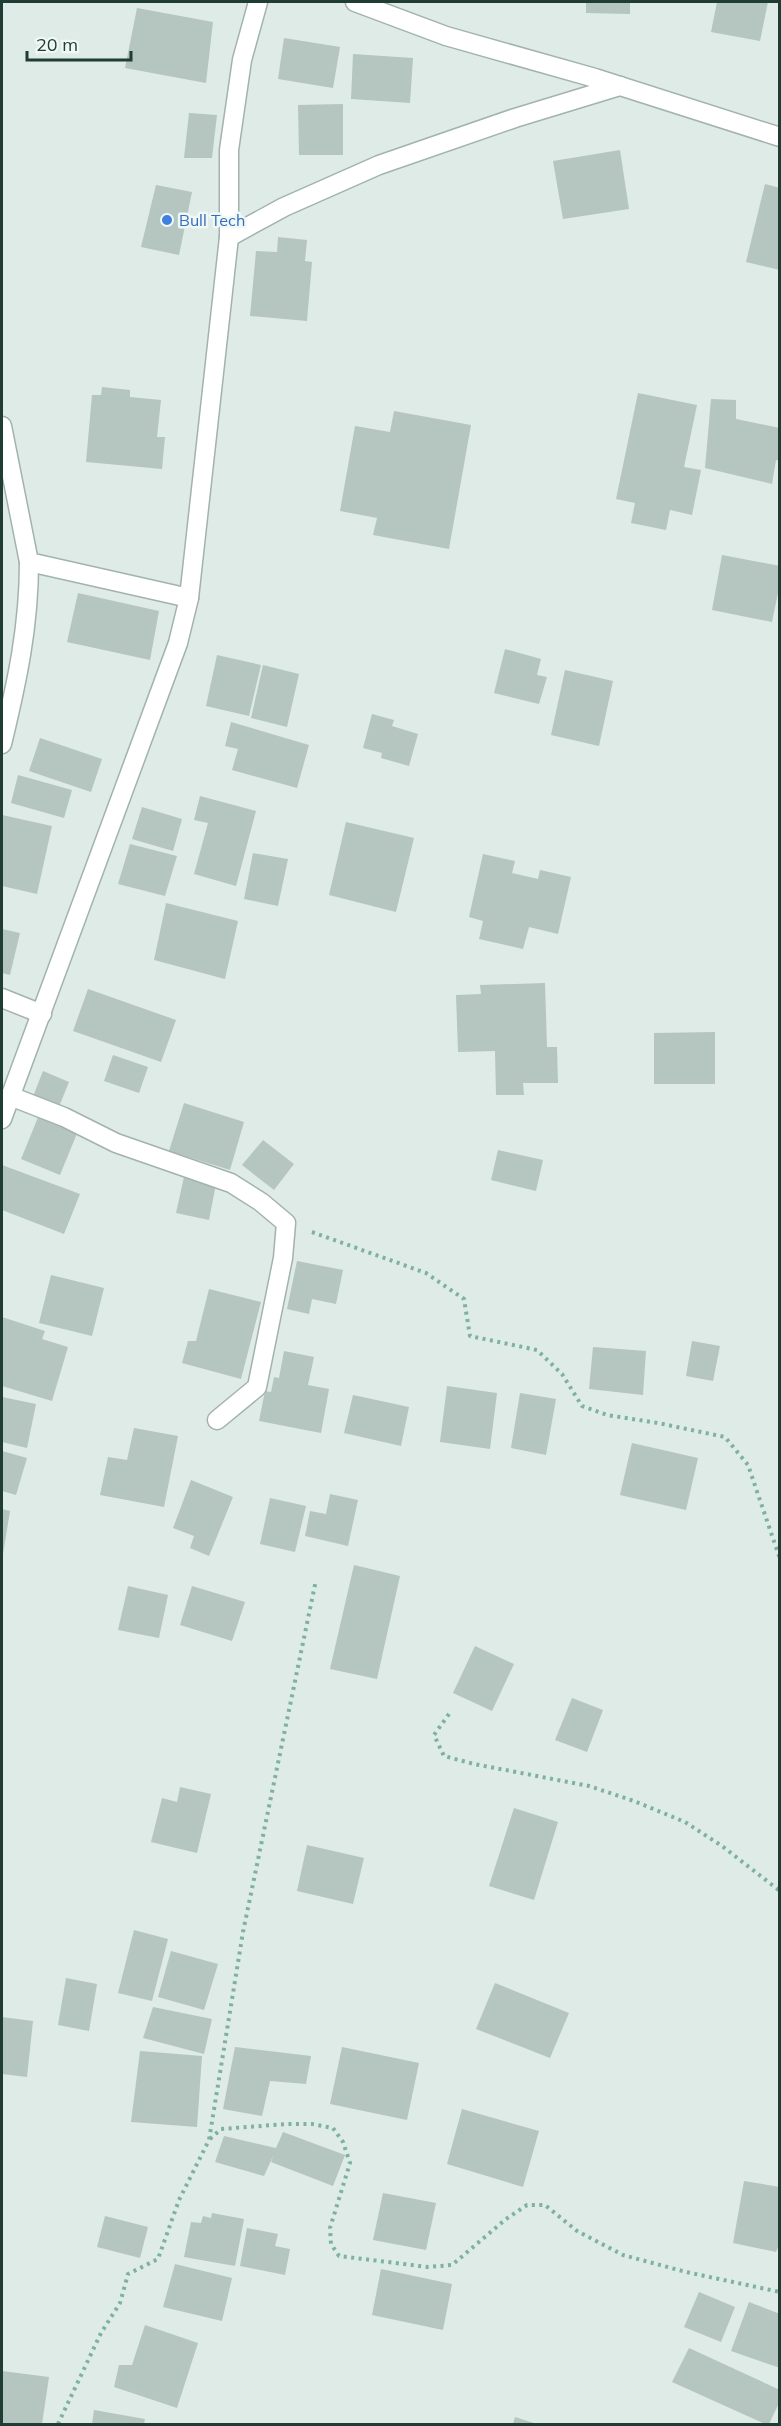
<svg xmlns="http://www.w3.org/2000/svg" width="781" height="2426" viewBox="0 0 781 2426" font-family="Mulish,sans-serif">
	<rect width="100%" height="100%" fill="#dfebe6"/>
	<g fill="#b4c6bf">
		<path d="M586,2H630V14L586,13Z"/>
		<path d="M717,2H768L760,41L711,32Z"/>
		<path d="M137,8L213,22L206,83L125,68Z"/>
		<path d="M284,38L340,47L333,88L278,79Z"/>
		<path d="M353,54L413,58L410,103L351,99Z"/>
		<path d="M343,104V155H299L298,105Z"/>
		<path d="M189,113L217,115L212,158H184Z"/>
		<path d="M620,150L629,209L563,219L553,161Z"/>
		<path d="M765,184L780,188V270L746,262Z"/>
		<path d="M156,185L192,192L179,255L141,247Z"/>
		<path d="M278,237L307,240L305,261L312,262L307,321L250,316L256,251L277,252Z"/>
		<path d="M102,387L130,390V397L161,400L157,437H165L162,469L86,462L92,395H101Z"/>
		<path d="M638,393L697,405L684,467L701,470L692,515L670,510L666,530L631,523L635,503L616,499Z"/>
		<path d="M711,399L736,400V419L780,428V461L776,460L772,484L705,468Z"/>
		<path d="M394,411L471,425L449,549L373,535L377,518L340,511L355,426L390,432Z"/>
		<path d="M722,555L780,566V583L772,622L712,610Z"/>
		<path d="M78,593L159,611L150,660L67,642Z"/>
		<path d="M505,649L541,659L537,675L547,677L539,704L494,693Z"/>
		<path d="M217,655L261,665L249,716L206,706Z"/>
		<path d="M263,665L299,674L287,727L251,718Z"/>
		<path d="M565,670L613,681L599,746L551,735Z"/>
		<path d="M372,714L394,720L392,726L418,734L409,766L381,758L382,753L363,748Z"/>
		<path d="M231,722L309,745L297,788L232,770L238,749L225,746Z"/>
		<path d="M40,738L102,759L91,792L29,771Z"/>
		<path d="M18,775L72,790L64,818L11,803Z"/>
		<path d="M200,796L256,811L236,886L194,874L208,823L194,820Z"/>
		<path d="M142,807L182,819L173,851L132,839Z"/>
		<path d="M2,815L52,826L37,894L2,886Z"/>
		<path d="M346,822L414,838L396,912L329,895Z"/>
		<path d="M130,844L177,856L165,896L118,884Z"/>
		<path d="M253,853L288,859L278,906L244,899Z"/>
		<path d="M483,854L515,861L512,873L538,879L540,870L571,877L558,934L529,927L523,949L479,939L483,921L469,917Z"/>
		<path d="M166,903L238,921L225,979L154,960Z"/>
		<path d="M2,929L20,933L10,975L2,973Z"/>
		<path d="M545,983L547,1047H557L558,1083H523L524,1095H496L495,1051L458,1052L456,995L481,994L480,985Z"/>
		<path d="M88,989L176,1020L161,1062L73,1031Z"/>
		<path d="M715,1032V1084H654V1033Z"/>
		<path d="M113,1055L148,1067L139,1093L104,1081Z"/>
		<path d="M43,1071L69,1082L58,1109L32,1099Z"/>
		<path d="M184,1103L244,1122L230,1170L169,1151Z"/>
		<path d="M39,1115L78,1131L60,1175L21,1159Z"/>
		<path d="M263,1140L294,1164L274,1190L242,1165Z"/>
		<path d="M498,1150L543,1160L536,1191L491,1180Z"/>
		<path d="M2,1165L80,1194L64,1234L2,1210Z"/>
		<path d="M184,1177L216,1184L209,1220L176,1213Z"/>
		<path d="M297,1261L343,1270L336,1304L312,1299L309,1314L287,1309Z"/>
		<path d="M51,1275L104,1288L92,1336L39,1323Z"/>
		<path d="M209,1289L261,1302L241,1379L182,1363L188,1341H196Z"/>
		<path d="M2,1317L45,1331L42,1339L68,1347L52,1401L2,1386Z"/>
		<path d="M692,1341L720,1346L713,1381L686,1376Z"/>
		<path d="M593,1347L646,1351L643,1395L589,1389Z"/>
		<path d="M284,1351L314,1357L308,1385L329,1389L321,1433L259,1421L265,1391L271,1392L274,1377L279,1378Z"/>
		<path d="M447,1386L497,1393L490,1449L440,1442Z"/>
		<path d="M520,1393L556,1399L546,1455L511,1448Z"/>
		<path d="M353,1395L409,1407L401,1446L344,1433Z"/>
		<path d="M2,1397L36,1404L27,1448L2,1442Z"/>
		<path d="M134,1428L178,1436L164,1507L100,1495L108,1457L127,1460Z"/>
		<path d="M632,1443L698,1458L686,1510L620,1495Z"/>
		<path d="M2,1451L27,1458L16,1495L2,1491Z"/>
		<path d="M191,1480L233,1497L209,1556L190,1548L194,1536L173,1528Z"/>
		<path d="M330,1494L358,1500L348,1546L305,1536L310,1511L326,1514Z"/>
		<path d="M270,1498L306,1506L295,1552L260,1544Z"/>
		<path d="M2,1509L10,1511L3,1554H2Z"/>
		<path d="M354,1565L400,1576L377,1679L330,1669Z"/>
		<path d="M128,1586L168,1595L159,1638L118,1630Z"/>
		<path d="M192,1586L245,1602L232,1641L180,1625Z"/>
		<path d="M475,1646L514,1664L492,1711L453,1693Z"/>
		<path d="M572,1698L603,1710L587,1752L555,1740Z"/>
		<path d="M180,1787L211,1794L197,1853L151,1842L162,1798L177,1802Z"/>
		<path d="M514,1808L558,1822L534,1900L489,1886Z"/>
		<path d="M307,1845L364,1858L353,1904L297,1891Z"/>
		<path d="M134,1930L168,1939L152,2001L118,1993Z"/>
		<path d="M171,1951L218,1964L204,2010L158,1997Z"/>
		<path d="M66,1978L97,1984L89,2031L58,2025Z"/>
		<path d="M495,1983L569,2013L550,2058L476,2029Z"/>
		<path d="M153,2007L212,2019L204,2054L143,2038Z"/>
		<path d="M2,2017L33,2021L27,2077L2,2074Z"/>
		<path d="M235,2047L311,2056L306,2084L270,2081L262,2116L223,2109Z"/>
		<path d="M342,2047L419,2063L407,2120L330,2104Z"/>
		<path d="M140,2051L202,2056L197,2127L131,2122Z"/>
		<path d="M462,2109L539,2131L523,2187L447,2164Z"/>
		<path d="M283,2132L345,2155L333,2186L271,2162L274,2154L264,2176L215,2162L224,2136L276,2148Z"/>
		<path d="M744,2181L780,2187V2243L776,2252L733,2243Z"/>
		<path d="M383,2193L436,2203L426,2250L373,2240Z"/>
		<path d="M212,2213L244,2219L235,2266L184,2257L191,2222L201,2223L203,2216L211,2218Z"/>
		<path d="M105,2216L148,2227L140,2258L97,2247Z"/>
		<path d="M247,2228L278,2234L275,2246L290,2249L285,2275L240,2266Z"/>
		<path d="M175,2264L232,2278L222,2321L163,2307Z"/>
		<path d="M381,2269L452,2284L443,2330L372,2315Z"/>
		<path d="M699,2292L735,2307L721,2342L684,2327Z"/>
		<path d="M749,2302L780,2314V2368L731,2351Z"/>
		<path d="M145,2325L198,2343L177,2408L114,2387L119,2365H132Z"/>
		<path d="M689,2348L780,2390V2401L769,2424H765L672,2382Z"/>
		<path d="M2,2371L49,2377L42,2424H2Z"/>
		<path d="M94,2410L145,2419L144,2424H92Z"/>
		<path d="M515,2417L537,2424H513Z"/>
	</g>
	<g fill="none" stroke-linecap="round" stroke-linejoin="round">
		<g stroke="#a2b3ad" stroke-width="21">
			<g id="minor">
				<path d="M355,2L446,36L595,78L780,137"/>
				<path d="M229,237L284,207L379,165L515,118L620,86"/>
				<path d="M2,426L29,562L189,598"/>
				<path d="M2,744C17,682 29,627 29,562"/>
				<path d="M2,998L42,1014"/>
				<path d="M10,1096L64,1117L116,1143L231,1183L261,1202L286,1223L283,1258L257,1387L217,1420"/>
				<path d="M2,1119L178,643L189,598L229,237V150L242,60L258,2"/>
			</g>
		</g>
		<g stroke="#7db1a2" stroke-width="4" stroke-dasharray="3 4.5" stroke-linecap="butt">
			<path d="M312,1232L426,1273L464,1299L470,1336L537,1350L562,1374L582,1406L607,1415L658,1423L725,1437L748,1465L780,1559"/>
			<path d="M449,1714L434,1735L444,1756L474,1764L589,1786L634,1801L685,1822L722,1846L780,1891"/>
			<path d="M210,2139L221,2129L287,2124H312L333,2128L343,2142L350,2163L330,2228L331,2244L339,2256L428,2267L452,2265L506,2219L527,2205H545L577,2231L623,2255L686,2272L780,2292"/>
			<path d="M58,2424L101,2333L120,2303L128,2274L158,2259L179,2200L209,2140L243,1932L316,1580"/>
		</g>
		<use href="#minor" stroke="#fff" stroke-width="18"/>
	</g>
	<circle fill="#3f7fe0" stroke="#eff8f4" stroke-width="2" cx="167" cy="220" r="6"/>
	<g text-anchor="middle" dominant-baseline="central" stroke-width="5" stroke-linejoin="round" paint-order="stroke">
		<g font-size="16" fill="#366cbe" stroke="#eff8f4" text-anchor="start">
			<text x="179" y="220">Bull Tech</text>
		</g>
	</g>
	<rect width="781" height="2426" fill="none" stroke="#1f3c35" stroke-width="6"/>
	<path d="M27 51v9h104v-9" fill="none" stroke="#1f3c35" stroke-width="3"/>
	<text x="36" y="51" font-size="18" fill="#1f3c35" stroke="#eff8f4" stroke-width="4.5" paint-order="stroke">20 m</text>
</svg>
